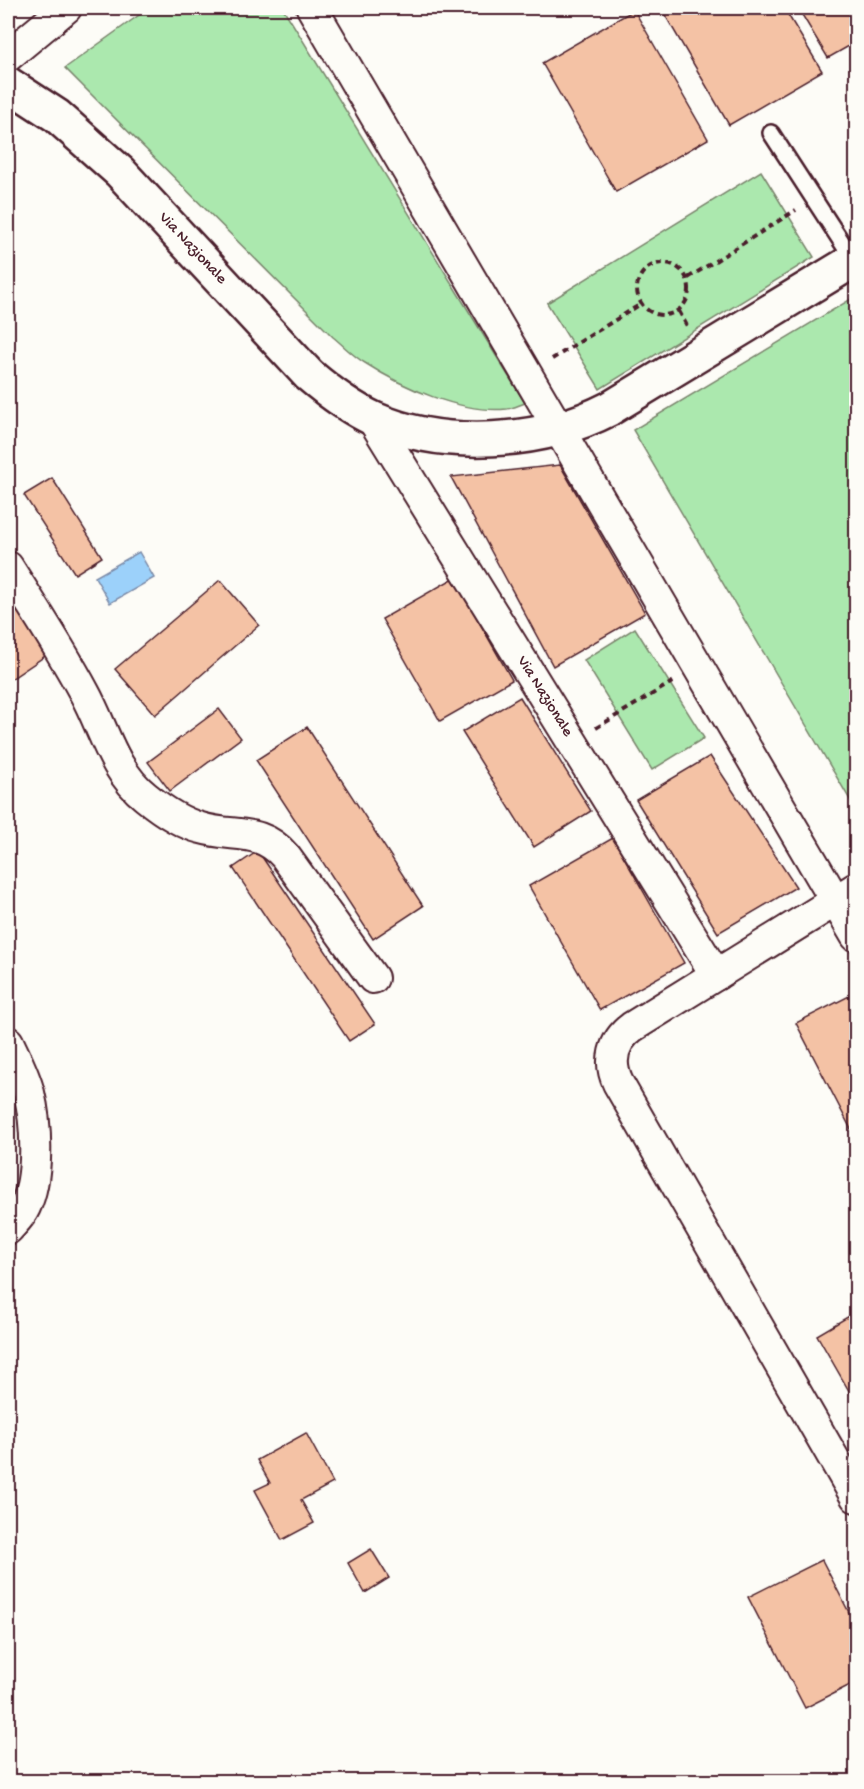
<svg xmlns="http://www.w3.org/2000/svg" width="864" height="1789" viewBox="0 0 864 1789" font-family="'Gochi Hand',sans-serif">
	<rect width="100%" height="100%" fill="#fdfcf7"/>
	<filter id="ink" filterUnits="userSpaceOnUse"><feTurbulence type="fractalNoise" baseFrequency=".0167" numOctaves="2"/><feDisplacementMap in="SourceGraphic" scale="12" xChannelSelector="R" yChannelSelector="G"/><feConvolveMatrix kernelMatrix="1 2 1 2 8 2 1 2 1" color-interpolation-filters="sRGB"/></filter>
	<g filter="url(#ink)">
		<g fill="#abe8ae" stroke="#7a846c" stroke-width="1.5">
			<path d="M149,8H283L525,403C519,405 513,408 507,409C462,414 402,387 365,363C353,356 343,345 333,337L65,68Z"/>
			<path d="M761,171L814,257L600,389L547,303Z"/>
			<path d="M856,296V810L633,430Z"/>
			<path d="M635,628L704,738L652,770L584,660Z"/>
		</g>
		<path fill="#9cd1fa" stroke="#7b8aa7" stroke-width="1.5" d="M139,552L154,578L110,603L95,577Z"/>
		<g fill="#f4c2a5" stroke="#4a1f2b" stroke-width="1.5">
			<path d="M661,8H784L822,71L729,125Z"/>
			<path d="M798,8H856V42L828,58Z"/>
			<path d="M634,10L708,139L616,192L542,63Z"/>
			<path d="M560,465L645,613L553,666L451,477Z"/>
			<path d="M52,478L102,557L75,574L24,495Z"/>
			<path d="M454,578L512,680L440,721L382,619Z"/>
			<path d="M220,580L259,625L155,715L115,669Z"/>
			<path d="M15,604L48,654L8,681V609Z"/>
			<path d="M520,697L591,811L534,847L462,732Z"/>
			<path d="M219,709L241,738L170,791L148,762Z"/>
			<path d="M307,727L423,906L373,939L256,760Z"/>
			<path d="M710,756L796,887L718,933L636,800Z"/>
			<path d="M613,838L684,963L600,1010L529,886Z"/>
			<path d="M258,851L375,1024L349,1041L233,868Z"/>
			<path d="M855,993L856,996V1136L855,1137L796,1023Z"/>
			<path d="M856,1312V1403L817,1335Z"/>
			<path d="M306,1433L333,1483L301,1500L314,1523L282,1540L255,1490L270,1483L257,1460Z"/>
			<path d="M371,1549L389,1578L365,1593L348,1563Z"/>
			<path d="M822,1560L856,1626V1682L805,1708L748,1597Z"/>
		</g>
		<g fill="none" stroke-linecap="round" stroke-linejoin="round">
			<g stroke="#4a1f2b" stroke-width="20">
				<path id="service" d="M771,133L854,261"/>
			</g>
			<g stroke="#4a1f2b" stroke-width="34">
				<g id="minor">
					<path d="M312,8L856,936"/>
					<path d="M8,56L66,8"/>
					<path d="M372,418L716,975"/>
					<path d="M8,567C34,608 61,649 84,692C104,728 112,770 146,797C162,810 181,823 201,828C234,838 260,827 285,856L373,978"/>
					<path d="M856,888L632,1027C613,1041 608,1062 618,1083L856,1497"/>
					<path d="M8,1042C16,1059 25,1076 29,1093C37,1125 39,1178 25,1207C21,1216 14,1222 8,1229"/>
				</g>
			</g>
			<g stroke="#4a1f2b" stroke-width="38">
				<path id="tertiary" d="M8,84L57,116L120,172L309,375C329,392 350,408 374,419C445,450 541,444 609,409L856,259"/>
			</g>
			<g stroke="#4a1f2b" stroke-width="4" stroke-dasharray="6 4.5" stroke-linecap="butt">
				<circle cx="663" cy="289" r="26"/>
				<path d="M688,278L796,210"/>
				<path d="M679,311L687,326"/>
				<path d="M552,359L641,304"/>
				<path d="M596,728L674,681"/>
			</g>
			<use href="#service" stroke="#fdfcf7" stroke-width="15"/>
			<use href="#minor" stroke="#fdfcf7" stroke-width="30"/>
			<use href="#tertiary" stroke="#fdfcf7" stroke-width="33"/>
		</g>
	</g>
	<g text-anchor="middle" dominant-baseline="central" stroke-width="4.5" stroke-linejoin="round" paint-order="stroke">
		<g font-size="16" fill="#4a1f2b" stroke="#fdfcf7">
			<text transform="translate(192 249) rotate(47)">Via Nazionale</text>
			<text transform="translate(544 697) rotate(58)">Via Nazionale</text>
		</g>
	</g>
	<rect width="864" height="1789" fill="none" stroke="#fdfcf7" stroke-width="30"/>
	<rect x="15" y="15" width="834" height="1759" fill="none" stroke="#4a1f2b" stroke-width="2" filter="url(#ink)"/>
</svg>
